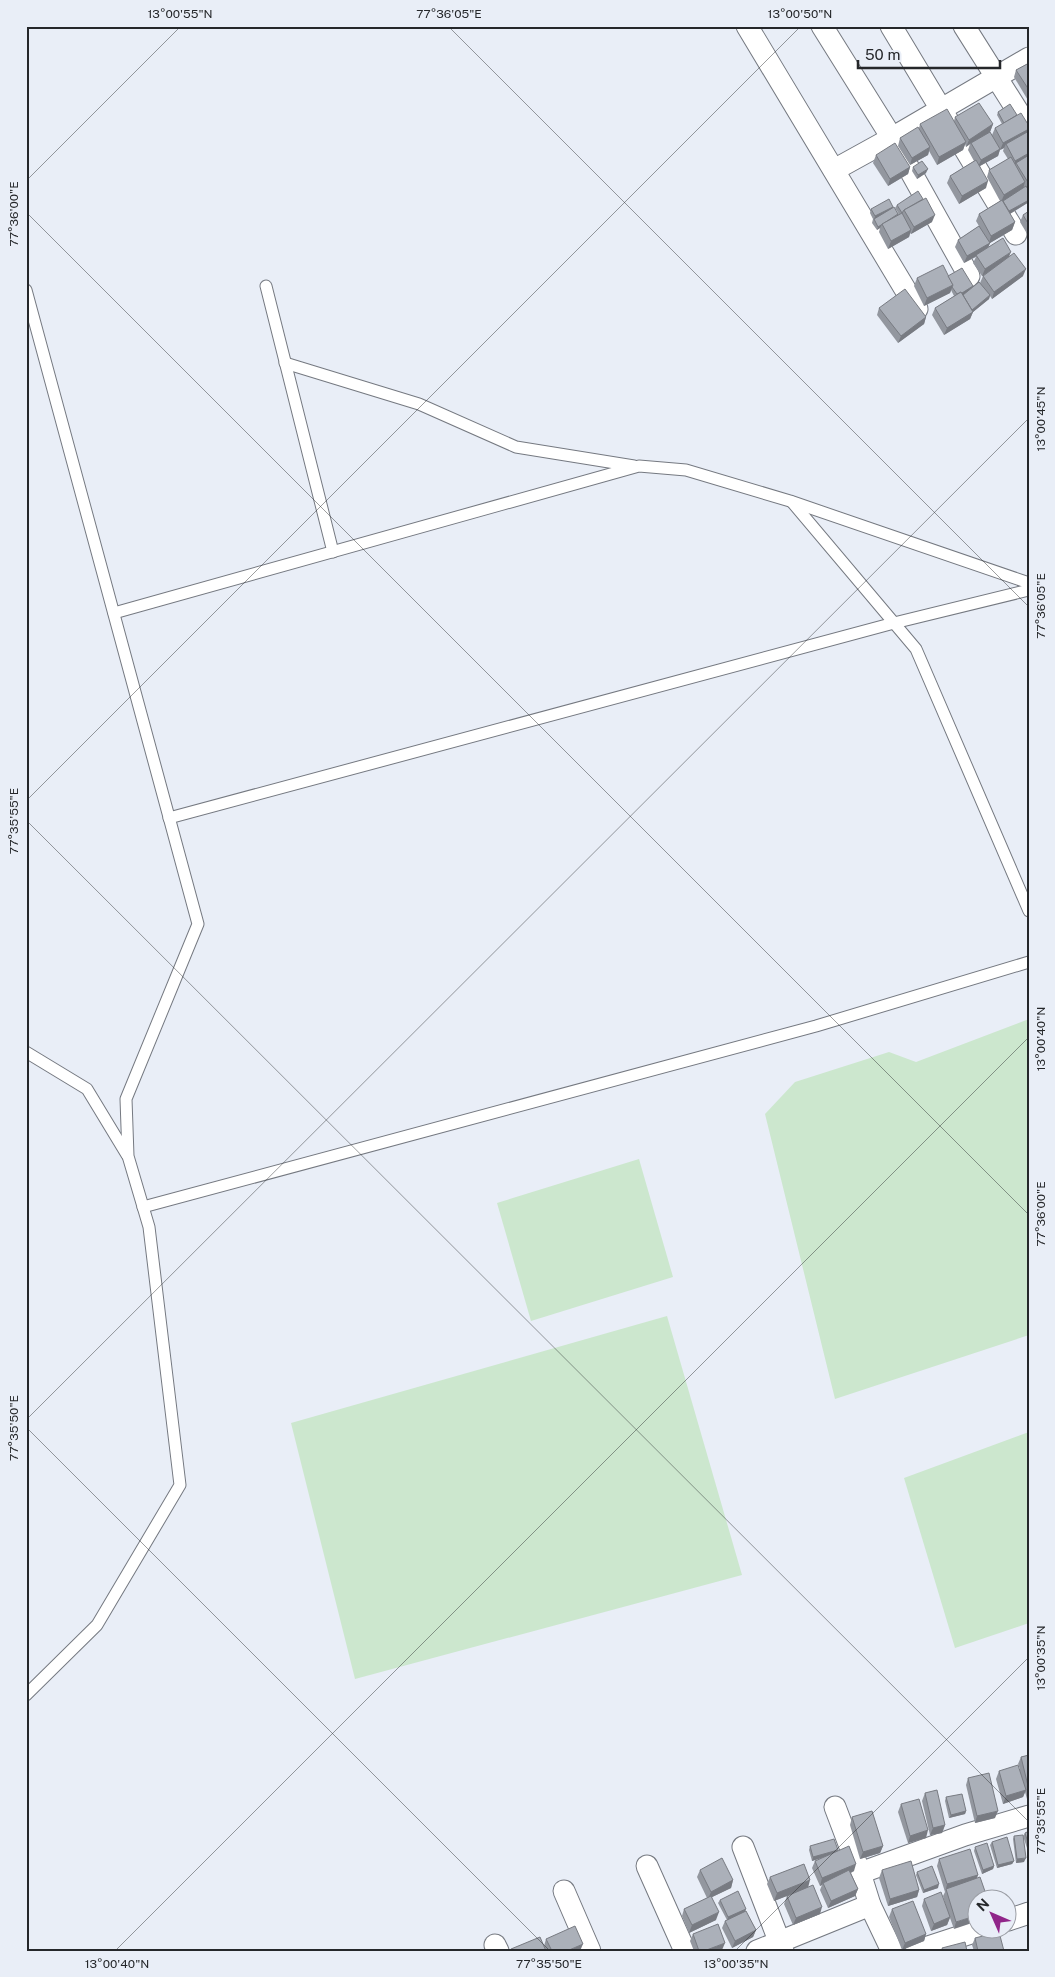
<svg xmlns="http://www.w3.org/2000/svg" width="1055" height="1977" viewBox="0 0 1055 1977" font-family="'Public Sans',sans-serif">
	<rect width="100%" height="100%" fill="#e9eef7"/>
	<g fill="#cce7ce">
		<path d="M1029,1019V1335L835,1399L765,1114L795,1082L889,1052L916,1062Z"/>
		<path d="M639,1159L673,1277L531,1321L497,1203Z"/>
		<path d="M667,1316L742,1575L355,1679L291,1423Z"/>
		<path d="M1029,1432V1623L955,1648L904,1478Z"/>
	</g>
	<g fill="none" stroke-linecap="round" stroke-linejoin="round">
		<g stroke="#757981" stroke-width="13">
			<g id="service">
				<path d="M266,286L333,552"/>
				<path d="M26,290L198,924L126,1099L128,1156L149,1227L180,1485L97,1625L26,1695"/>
				<path d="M285,363L419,404L516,447L634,466"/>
				<path d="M792,502L916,649L1029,911"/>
				<path d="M114,613L639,466L686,470L790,501L1029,583"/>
				<path d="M169,818L894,623L1029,590"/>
				<path d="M26,1052L87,1089L127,1155"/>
				<path d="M143,1207L816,1026L1029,962"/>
			</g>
		</g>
		<g stroke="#757981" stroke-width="23">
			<g id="minor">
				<path d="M747,26L917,309"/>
				<path d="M822,26L892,138L969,276"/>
				<path d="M891,26L1016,234"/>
				<path d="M964,26L1029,129"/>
				<path d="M834,170L892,138L1029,58"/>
				<path d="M835,1807L860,1873"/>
				<path d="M743,1847L783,1951"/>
				<path d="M647,1866L685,1951"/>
				<path d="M564,1891L590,1951"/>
				<path d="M870,1905L892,1951"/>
				<path d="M1008,1920L1029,1913"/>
				<path d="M495,1945L498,1951"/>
				<path d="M757,1951L870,1905L860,1873L965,1835L1029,1816"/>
				<path d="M916,1951L980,1930"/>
			</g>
		</g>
		<use href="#service" stroke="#fff" stroke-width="11"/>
		<use href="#minor" stroke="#fff" stroke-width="21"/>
	</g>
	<g fill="#93979f">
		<path d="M1029,63V102L1014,77L1016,70Z"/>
		<path d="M998,112L1017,115L1029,126V202L1010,214L1015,222L1012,230L990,243L988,248L1009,256L1023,276L992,299L990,296L989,299L973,312L970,319L944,335L932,315L935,308L954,296L951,290L950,293L924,306L914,286L917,278L948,276L972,288L980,283L983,276H982L973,263L976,257L964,263L955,247L958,240L979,226L976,221L979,214L1000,201L987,177L989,170L1008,159L1003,151L1004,148L1000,150L998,156L980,166L986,188L959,204L947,183L950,176L974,161L968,150L970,144L966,147L965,144L963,150L937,165L929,151L928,155L910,165L898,146L900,138L919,128L920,124L954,121L955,117L993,124L990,132L992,135L995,128L1002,124L997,115Z"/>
		<path d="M876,155L910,167L908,174L888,186L873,163Z"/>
		<path d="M913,167L926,173L917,179L912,171Z"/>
		<path d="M897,205L932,222L911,234L910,233L909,237L888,249L879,232L880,228L877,230L872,223L873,219L870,213L871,209L893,207L892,208L899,214L895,208Z"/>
		<path d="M1029,211V237L1020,222L1023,215Z"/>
		<path d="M879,308L926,317L924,324L898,343L877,315Z"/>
		<path d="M1029,1755V1806L1025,1792L1023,1797L1003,1804L996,1779L999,1771L1020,1769L1018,1764L1021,1757Z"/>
		<path d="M968,1778L995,1818L975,1823L966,1785Z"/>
		<path d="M925,1793L945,1825L942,1833L930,1835L922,1801Z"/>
		<path d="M946,1797L966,1811L965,1814L949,1818L945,1801Z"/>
		<path d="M901,1804L926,1838L908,1843L898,1812Z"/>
		<path d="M852,1817L883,1846L880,1853L860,1859L850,1825Z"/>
		<path d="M1029,1831V1854L1023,1836L1025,1833Z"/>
		<path d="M1014,1836L1024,1862L1016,1863L1013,1839Z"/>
		<path d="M992,1842L1014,1861L1012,1864L997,1868L990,1845Z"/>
		<path d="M810,1846L838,1850L837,1852L854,1871L851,1873L858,1889L855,1896L828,1908L820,1890L822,1885L820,1886L812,1868L815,1861L825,1857L812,1861L809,1850Z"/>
		<path d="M975,1847L994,1866L993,1869L982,1874L974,1851Z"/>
		<path d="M939,1859L978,1875L954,1929L950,1918L947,1925L931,1931L922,1906L924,1899L948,1913L943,1896L945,1892L937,1866Z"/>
		<path d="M700,1870L733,1880L731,1888L712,1897L716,1920L689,1933L682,1916L684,1909L707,1898L697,1877Z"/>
		<path d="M882,1870L919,1890L917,1897L888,1906L879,1878Z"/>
		<path d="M917,1872L938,1888L923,1893L916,1875Z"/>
		<path d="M770,1877L808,1887L820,1914L793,1925L784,1904L787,1896L796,1892L774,1901L767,1884Z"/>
		<path d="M720,1900L746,1909L745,1911L756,1930L753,1937L732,1948L722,1928L725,1921L727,1920L718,1903Z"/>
		<path d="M892,1909L926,1934L924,1941L902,1950L889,1917Z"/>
		<path d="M693,1934L722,1950L720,1951H694L690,1941Z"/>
		<path d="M975,1938L1004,1951H974L972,1945Z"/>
		<path d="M546,1939L580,1951H510L511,1949L544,1946Z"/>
	</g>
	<g fill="#787b82">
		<path d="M993,124L990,132L971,143L970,144L966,147L969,140Z"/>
		<path d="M1029,129V131L1006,144L1004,148L1000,150L1003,143Z"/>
		<path d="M966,142L963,150L937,165L939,157Z"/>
		<path d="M930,147L928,155L910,165L912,158Z"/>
		<path d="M1000,149L998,156L978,167L981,160Z"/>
		<path d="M1029,153V159L1016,163L1015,167L1013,168L1015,161Z"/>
		<path d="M910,167L908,174L888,186L890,179Z"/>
		<path d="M928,169L926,173L917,179L918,175Z"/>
		<path d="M988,181L986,188L959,204L962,196Z"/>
		<path d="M1025,182L1023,189L1001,202L1004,195Z"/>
		<path d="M1029,200V202L1008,215L1009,211Z"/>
		<path d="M893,207L892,210L874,220L875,216Z"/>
		<path d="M935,215L932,222L911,234L914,227Z"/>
		<path d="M1015,222L1012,230L990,243L987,250L964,263L967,256L989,243L991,236Z"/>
		<path d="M882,224L880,228L877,230L878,227Z"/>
		<path d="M911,230L909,237L888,249L891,241Z"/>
		<path d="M1011,252L1008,259L982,276L985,269Z"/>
		<path d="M1026,269L1023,276L992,299L994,292Z"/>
		<path d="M953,285L950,293L924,306L927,298Z"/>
		<path d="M973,286L971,290L956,299L958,295Z"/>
		<path d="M990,295L989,299L973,312L970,319L944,335L947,328L972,310Z"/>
		<path d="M926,317L924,324L898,343L901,336Z"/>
		<path d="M1026,1790L1023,1797L1003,1804L1006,1796Z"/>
		<path d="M966,1811L965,1814L949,1818L951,1815Z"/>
		<path d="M998,1811L995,1818L975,1823L977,1816Z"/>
		<path d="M945,1825L942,1833L930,1835L933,1828Z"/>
		<path d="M928,1830L926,1838L908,1843L910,1836Z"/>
		<path d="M883,1846L880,1853L860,1859L863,1852Z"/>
		<path d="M838,1850L836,1853L812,1861L813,1857Z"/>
		<path d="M1026,1858L1024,1862L1016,1863L1017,1859Z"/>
		<path d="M1014,1861L1012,1864L997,1868L998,1865Z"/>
		<path d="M856,1864L854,1871L823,1884V1883L822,1885L820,1886L822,1878Z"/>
		<path d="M994,1866L993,1869L982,1874L983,1870Z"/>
		<path d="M978,1875L975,1882L946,1889L947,1884Z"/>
		<path d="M733,1880L731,1888L708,1899L711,1892Z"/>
		<path d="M810,1880L808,1888L774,1901L777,1893Z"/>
		<path d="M939,1884L938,1888L923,1893L924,1890Z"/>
		<path d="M858,1889L855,1896L828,1908L831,1901Z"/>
		<path d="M919,1890L917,1897L888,1906L890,1899Z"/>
		<path d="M822,1907L820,1914L793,1925L796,1918Z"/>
		<path d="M746,1909L745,1912L727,1921L728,1917Z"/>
		<path d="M719,1912L716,1920L689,1933L692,1925Z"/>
		<path d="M978,1915V1921L954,1929L956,1922Z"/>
		<path d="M950,1917L947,1925L931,1931L934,1924Z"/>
		<path d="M756,1930L753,1937L732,1948L735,1941Z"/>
		<path d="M926,1934L924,1941L902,1950L905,1943Z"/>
		<path d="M725,1943L722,1950L720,1951H704Z"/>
		<path d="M583,1944L580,1951H567Z"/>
	</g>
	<g fill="#abb0b9" stroke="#787b82">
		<path d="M1029,63V90L1016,70Z"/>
		<path d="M979,103L993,124L969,140L955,117Z"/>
		<path d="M1010,104L1017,115L1004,123L998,112Z"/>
		<path d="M947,109L966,142L939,157L920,124Z"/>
		<path d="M1021,113L1029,126V129L1003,143L995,128Z"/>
		<path d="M918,127L930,147L912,158L900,138Z"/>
		<path d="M1029,131V153L1015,161L1006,144Z"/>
		<path d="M990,132L1000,149L981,160L971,143Z"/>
		<path d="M895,143L910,167L890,179L876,155Z"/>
		<path d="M1029,155V184L1016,163Z"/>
		<path d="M1011,157L1025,182L1004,195L989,170Z"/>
		<path d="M976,160L988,181L962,196L950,176Z"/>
		<path d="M922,161L928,169L918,175L913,167Z"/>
		<path d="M1026,186L1029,191V200L1009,211L1003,201Z"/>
		<path d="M918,191L923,199L904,210L902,213L897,205Z"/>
		<path d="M926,198L935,215L914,227L904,210Z"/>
		<path d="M889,199L893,207L875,216L871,209Z"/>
		<path d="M1002,200L1015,222L991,236L979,214Z"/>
		<path d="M894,207L898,214L878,227L874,219Z"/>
		<path d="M1029,211V225L1023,215Z"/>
		<path d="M902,213L911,230L891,241L882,224Z"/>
		<path d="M979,226L990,243L967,256L958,240Z"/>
		<path d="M1003,238L1011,252L985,269L976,255Z"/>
		<path d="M1014,253L1026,269L994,292L983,276Z"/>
		<path d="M943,265L953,285L927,298L917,278Z"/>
		<path d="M962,268L973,286L962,293L961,292L957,294L952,287L953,285L948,276Z"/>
		<path d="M979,282L990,295L972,310L963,295Z"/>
		<path d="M905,289L926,317L901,336L879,308Z"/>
		<path d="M961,292L973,312L947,328L935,308Z"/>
		<path d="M1029,1755V1790L1021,1757Z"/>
		<path d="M1018,1765L1026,1790L1006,1796L999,1771Z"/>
		<path d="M989,1773L998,1811L977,1816L968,1778Z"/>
		<path d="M937,1790L945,1825L933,1828L925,1793Z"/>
		<path d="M962,1794L966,1811L951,1815L946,1797Z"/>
		<path d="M919,1799L928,1830L910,1836L901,1804Z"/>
		<path d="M872,1811L883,1846L863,1852L852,1817Z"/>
		<path d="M1029,1831V1846L1025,1833Z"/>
		<path d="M1023,1835L1026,1858L1017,1859L1014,1836Z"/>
		<path d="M1007,1837L1014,1861L998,1865L992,1842Z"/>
		<path d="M834,1839L838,1850L813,1857L810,1846Z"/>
		<path d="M987,1843L994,1866L983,1870L975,1847Z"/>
		<path d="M849,1846L856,1864L822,1878L815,1861Z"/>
		<path d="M970,1849L978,1875L947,1884L939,1859Z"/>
		<path d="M722,1858L733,1880L711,1892L700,1870Z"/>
		<path d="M911,1861L919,1890L890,1899L882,1870Z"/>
		<path d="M804,1864L810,1880L777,1893L770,1877Z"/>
		<path d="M932,1866L939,1884L924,1890L917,1872Z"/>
		<path d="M849,1870L858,1889L831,1901L823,1883Z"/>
		<path d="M980,1877L988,1900H978V1915L956,1922L946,1889Z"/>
		<path d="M813,1885L822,1907L796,1918L787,1896Z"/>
		<path d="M738,1891L746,1909L728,1917L720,1900Z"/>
		<path d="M941,1892L950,1917L934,1924L924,1899Z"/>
		<path d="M711,1896L719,1912L692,1925L684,1909Z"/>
		<path d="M913,1901L926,1934L905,1943L892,1909Z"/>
		<path d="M746,1911L756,1930L735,1941L725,1921Z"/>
		<path d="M718,1924L725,1943L704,1951H699L693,1934Z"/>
		<path d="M575,1926L583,1944L567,1951H552L546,1939Z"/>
		<path d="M999,1932L1004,1951H978L975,1938Z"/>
		<path d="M540,1937L546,1951H511V1949Z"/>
		<path d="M965,1942L967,1951H943L942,1948Z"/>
	</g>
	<path fill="none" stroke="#25272a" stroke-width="1" stroke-opacity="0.45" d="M448,26L1029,607M26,181L181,26M26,212L1029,1215M26,801L801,26M26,820L1029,1822M26,1420L1029,418M26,1427L550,1951M115,1951L1029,1037M735,1951L1029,1657"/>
	<rect width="1055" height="1977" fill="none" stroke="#e9eef7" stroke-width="55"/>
	<g transform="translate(992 1914) rotate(315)"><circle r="24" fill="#e9eef7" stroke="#9b9ea5"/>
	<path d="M0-4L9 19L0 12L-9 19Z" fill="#902589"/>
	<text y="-8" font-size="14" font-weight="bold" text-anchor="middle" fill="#25272a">N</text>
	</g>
	<path d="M858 60v8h142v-8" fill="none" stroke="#25272a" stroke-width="2.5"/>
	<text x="865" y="60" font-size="15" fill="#25272a" stroke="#e9eef7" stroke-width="4" paint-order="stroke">50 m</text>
	<rect x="28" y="28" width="1000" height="1922" fill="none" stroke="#25272a" stroke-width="2"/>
	<g font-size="12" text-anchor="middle" fill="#25272a">
		<text x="180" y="18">13°00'55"N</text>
		<text x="449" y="18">77°36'05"E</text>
		<text x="800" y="18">13°00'50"N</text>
		<text transform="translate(14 214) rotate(-90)" y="4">77°36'00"E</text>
		<text transform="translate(1041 419) rotate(-90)" y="4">13°00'45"N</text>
		<text transform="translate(1041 606) rotate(-90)" y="4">77°36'05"E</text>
		<text transform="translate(14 821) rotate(-90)" y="4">77°35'55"E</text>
		<text transform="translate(1041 1039) rotate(-90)" y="4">13°00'40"N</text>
		<text transform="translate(1041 1214) rotate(-90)" y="4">77°36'00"E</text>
		<text transform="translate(14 1428) rotate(-90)" y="4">77°35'50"E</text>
		<text transform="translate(1041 1658) rotate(-90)" y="4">13°00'35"N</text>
		<text transform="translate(1041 1821) rotate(-90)" y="4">77°35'55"E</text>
		<text x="117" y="1968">13°00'40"N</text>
		<text x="549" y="1968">77°35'50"E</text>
		<text x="736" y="1968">13°00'35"N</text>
	</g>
</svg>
